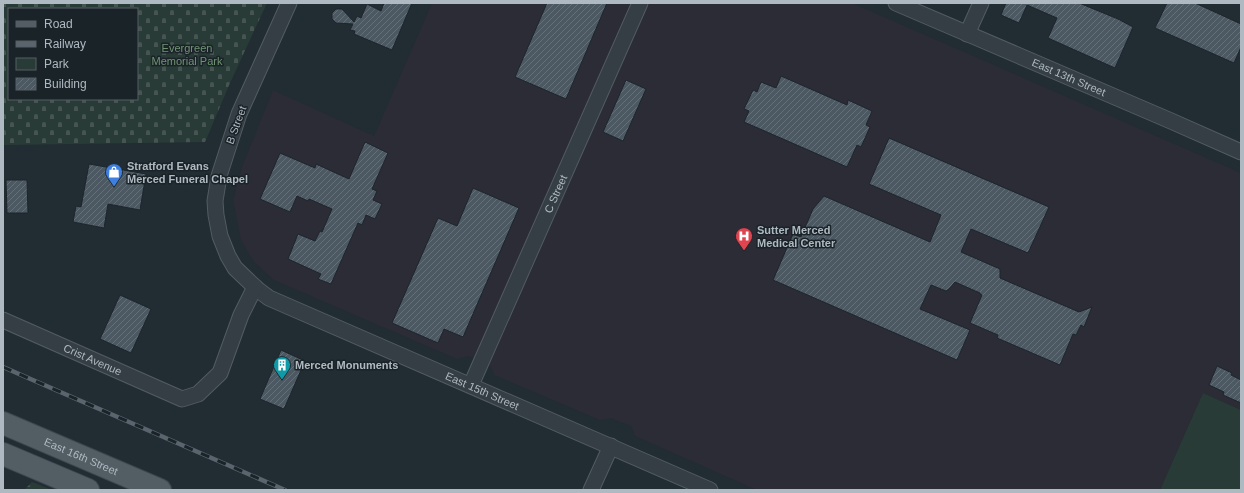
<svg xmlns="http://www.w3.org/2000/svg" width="1244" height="493" viewBox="0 0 1244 493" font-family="Arial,sans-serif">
	<defs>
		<pattern id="forest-firs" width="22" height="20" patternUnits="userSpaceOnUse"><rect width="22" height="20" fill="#293b37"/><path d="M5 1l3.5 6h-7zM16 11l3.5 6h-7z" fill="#465552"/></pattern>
		<pattern id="cemetery-stones" width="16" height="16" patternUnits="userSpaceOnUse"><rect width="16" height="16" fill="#293b37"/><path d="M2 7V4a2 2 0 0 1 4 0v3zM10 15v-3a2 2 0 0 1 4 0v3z" fill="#465552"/></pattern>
		<pattern id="building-hatch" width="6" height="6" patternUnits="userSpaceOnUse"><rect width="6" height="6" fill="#4d5962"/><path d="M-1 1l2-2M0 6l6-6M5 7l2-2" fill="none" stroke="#646f77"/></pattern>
	</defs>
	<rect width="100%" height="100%" fill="#212c33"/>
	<path fill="#2c2c36" d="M432,3H852L1241,173V410L1203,393L1160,490H757L635,436L631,426L611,418L600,420L494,375L490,366L469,356L457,359L274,280L254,262L241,240L233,200L243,164L273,90L374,136Z"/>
	<path fill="#293b37" d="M1203,393L1241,410V490H1160Z"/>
	<path fill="url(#forest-firs)" d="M32,482L52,490H24Z"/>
	<path fill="url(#cemetery-stones)" fill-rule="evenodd" d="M3,3H267L230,83L205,142L3,145ZM9,9H137V99H9Z"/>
	<g fill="url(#building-hatch)" stroke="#1c252b">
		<path d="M384,3H412L392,50L354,34L355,31L350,30L353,24L336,23L332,19V13L336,9H342L354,22L357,16L361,18L367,4L381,11Z"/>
		<path d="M547,3H607L566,99L515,77Z"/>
		<path d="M1006,3H1079L1118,19L1133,27L1115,68L1048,38L1057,18L1027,5L1019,23L1001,15Z"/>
		<path d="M1167,3H1195L1241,24V47L1234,63L1155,28Z"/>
		<path d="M781,76L847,105L848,100L872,111L866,125L870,127L861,147L857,145L847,167L744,122L749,111L744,109L753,90L757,92L761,82L776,88Z"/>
		<path d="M626,80L646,89L623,141L603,132Z"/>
		<path d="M889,138L1049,207L1028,253L971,229L961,252L1000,269V278L1079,312L1092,307L1084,327L1081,325L1076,335L1073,334L1060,365L997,338L998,335L970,323L982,295L980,294V293L955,282L949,289L946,291L931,285L920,309L970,330L957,360L773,280L793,234L801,237L813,209L824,196L930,242L941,215L869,184Z"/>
		<path d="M365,142L388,153L372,189L377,191L373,200L382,204L375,219L366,215L362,225L358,223L331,284L318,279L321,274L288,259L298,234L315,241L320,231L322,232L332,209L309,199L308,201L297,196L290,212L260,199L280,153L315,168L316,164L349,179Z"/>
		<path d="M89,164L146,174L140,210L108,204L104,228L73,222L76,206L81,207Z"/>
		<path d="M6,180H27L28,213H7Z"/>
		<path d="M473,188L519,208L463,337L444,329L438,343L392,323L438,218L457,226Z"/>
		<path d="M120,295L151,309L131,353L100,339Z"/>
		<path d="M281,350L305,361L284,409L260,399Z"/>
		<path d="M1217,366L1232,373L1231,375L1241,380V403L1223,395L1224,392L1209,385Z"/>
	</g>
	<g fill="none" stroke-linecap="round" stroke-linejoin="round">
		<g stroke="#525c62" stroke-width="17">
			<g id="street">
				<path id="s1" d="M289,3L239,114L219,176L215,201L216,215L220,236L228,256L235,268L257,289L269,298L710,490"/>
				<path id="s2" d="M896,3L1171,121L1241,152"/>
				<path d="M967,34L981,3"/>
				<path id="s3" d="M3,320L182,399L198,394L220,373L241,315L255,287"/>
				<path id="s4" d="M471,385L640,3"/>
				<path d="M591,490L611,446"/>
			</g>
		</g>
		<g stroke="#3e474e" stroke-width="24">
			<g id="primary">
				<path id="s5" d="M3,423L160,490"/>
				<path d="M3,454L88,490"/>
			</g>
		</g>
		<use href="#street" stroke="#353e44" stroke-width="15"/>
		<use href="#primary" stroke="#535d64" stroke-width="22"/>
		<g stroke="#59646d" stroke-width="4.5">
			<path id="rail" d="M3,367L285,490"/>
		</g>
		<use href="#rail" stroke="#1a2328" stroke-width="3" stroke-dasharray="9" stroke-linecap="butt"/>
	</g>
	<defs>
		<g id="shop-pin" transform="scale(0.9)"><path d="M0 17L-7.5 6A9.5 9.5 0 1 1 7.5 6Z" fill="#3f7fe0" stroke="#1a2328"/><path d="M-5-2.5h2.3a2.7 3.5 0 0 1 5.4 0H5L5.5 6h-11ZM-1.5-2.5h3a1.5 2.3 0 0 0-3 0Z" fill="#fff"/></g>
		<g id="hospital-pin" transform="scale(0.9)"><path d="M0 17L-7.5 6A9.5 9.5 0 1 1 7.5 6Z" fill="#e0444e" stroke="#1a2328"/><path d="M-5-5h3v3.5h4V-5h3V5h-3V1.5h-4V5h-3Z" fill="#fff"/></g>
		<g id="building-pin" transform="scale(0.9)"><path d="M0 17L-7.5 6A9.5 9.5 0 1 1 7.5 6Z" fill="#0f9aa8" stroke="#1a2328"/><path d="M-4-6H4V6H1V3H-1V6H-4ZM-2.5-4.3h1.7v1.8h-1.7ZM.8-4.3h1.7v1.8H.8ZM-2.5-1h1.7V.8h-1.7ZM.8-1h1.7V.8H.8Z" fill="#fff"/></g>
	</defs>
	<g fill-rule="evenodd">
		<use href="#shop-pin" x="114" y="172"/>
		<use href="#hospital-pin" x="744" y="236"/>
		<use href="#building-pin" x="282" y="365"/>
	</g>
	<g text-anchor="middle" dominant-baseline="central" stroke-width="3" stroke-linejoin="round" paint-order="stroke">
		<g font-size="11" fill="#709472" stroke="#1a2328">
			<text x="187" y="48">Evergreen<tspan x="187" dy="13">Memorial Park</tspan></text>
		</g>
		<g font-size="11" fill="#afb9c1" stroke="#1a2328">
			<text stroke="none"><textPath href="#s2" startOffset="188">East 13th Street</textPath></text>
			<text transform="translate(236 125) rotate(-70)">B Street</text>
			<text stroke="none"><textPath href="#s4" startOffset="209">C Street</textPath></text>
			<text stroke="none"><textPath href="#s3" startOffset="98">Crist Avenue</textPath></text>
			<text stroke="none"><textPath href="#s1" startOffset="561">East 15th Street</textPath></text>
			<text stroke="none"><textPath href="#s5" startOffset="85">East 16th Street</textPath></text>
		</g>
		<g font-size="11" font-weight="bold" fill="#afb9c1" stroke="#1a2328" text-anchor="start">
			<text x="127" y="166">Stratford Evans<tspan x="127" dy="13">Merced Funeral Chapel</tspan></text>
			<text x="757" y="230">Sutter Merced<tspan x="757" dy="13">Medical Center</tspan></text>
			<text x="295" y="365">Merced Monuments</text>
		</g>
	</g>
	<rect width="1244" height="493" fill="none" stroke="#afb9c1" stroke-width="8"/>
	<rect x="8" y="8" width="130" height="92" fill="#1a2328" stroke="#565f65"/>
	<rect x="16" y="21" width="20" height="6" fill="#535d64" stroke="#565f65"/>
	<text x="44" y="28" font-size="12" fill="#afb9c1">Road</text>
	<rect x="16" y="41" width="20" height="6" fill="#59646d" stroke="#565f65"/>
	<text x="44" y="48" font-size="12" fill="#afb9c1">Railway</text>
	<rect x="16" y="58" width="20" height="12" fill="#293b37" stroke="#565f65"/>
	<text x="44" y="68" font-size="12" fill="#afb9c1">Park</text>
	<rect x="16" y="78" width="20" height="12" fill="url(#building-hatch)" stroke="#565f65"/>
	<text x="44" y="88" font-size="12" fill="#afb9c1">Building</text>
</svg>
